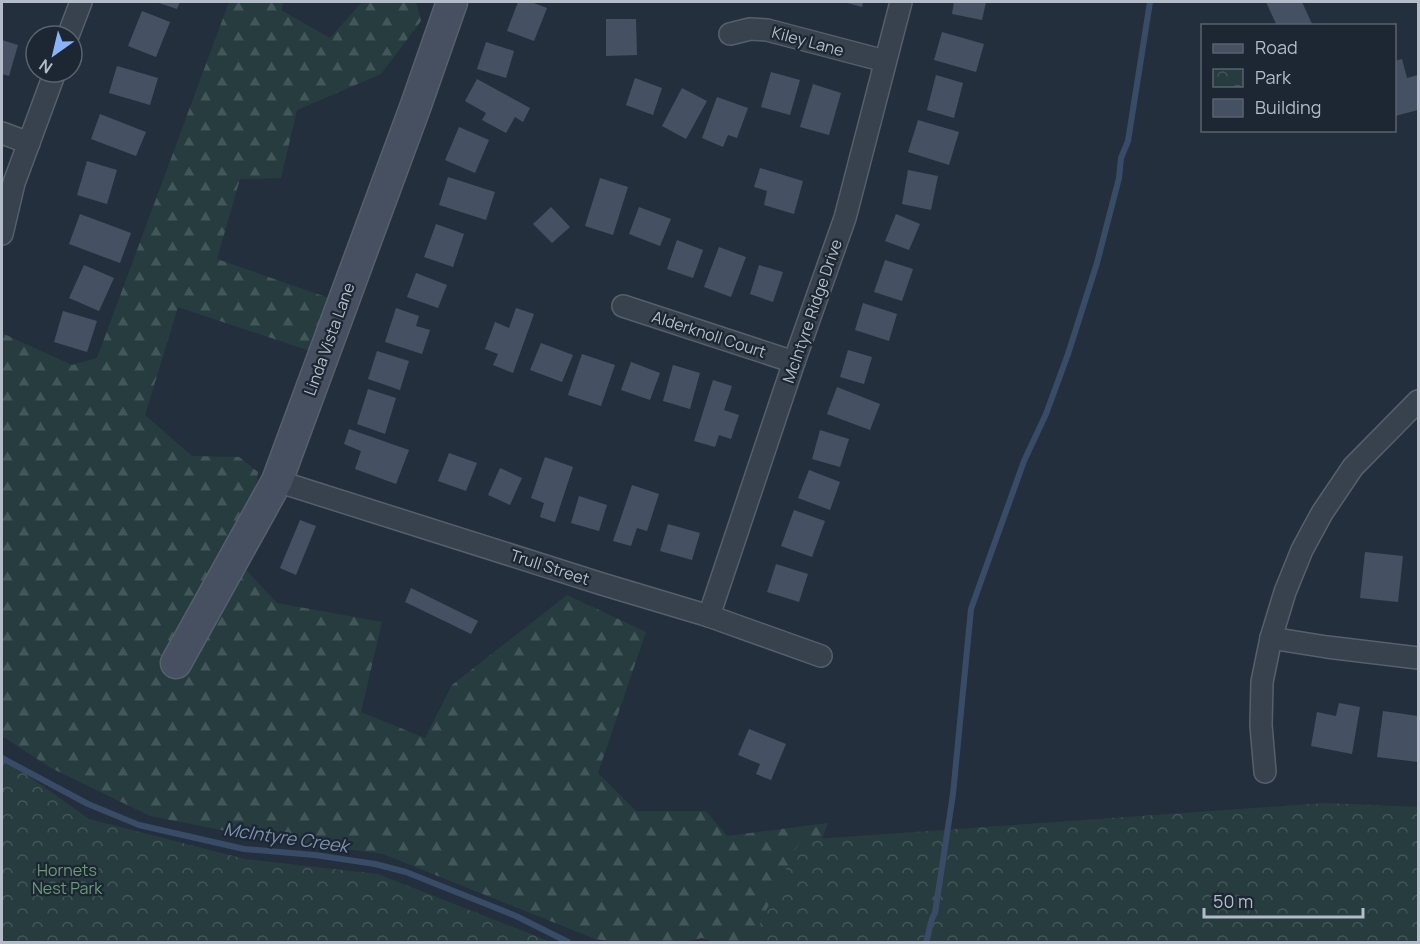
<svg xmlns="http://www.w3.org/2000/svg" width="1420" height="944" viewBox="0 0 1420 944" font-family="Manrope,sans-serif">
	<defs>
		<pattern id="forest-firs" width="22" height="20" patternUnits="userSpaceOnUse" patternTransform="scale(1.5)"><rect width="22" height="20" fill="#263c3f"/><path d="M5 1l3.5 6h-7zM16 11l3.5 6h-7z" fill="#435659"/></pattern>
		<pattern id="park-crowns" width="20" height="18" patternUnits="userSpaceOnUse" patternTransform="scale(1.5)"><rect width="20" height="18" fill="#263c3f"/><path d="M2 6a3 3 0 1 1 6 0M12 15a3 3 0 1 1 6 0" fill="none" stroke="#435659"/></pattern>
	</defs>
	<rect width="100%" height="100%" fill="#242f3e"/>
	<path fill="url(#forest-firs)" d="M229,2H284L281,10L330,38L362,2H416L421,21L381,74L297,110L281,178L240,179L217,259L329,298L310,351L178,307L145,415L192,456L239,457L258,472L246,570L277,603L382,622L361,712L425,738L452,685L567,595L646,632L598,773L636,811H706L727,836L828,823L812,867L779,942H714L702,938L683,942H616L595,939L383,854L268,839L150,816L51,768L2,736V335L4,334L72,365L97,358Z"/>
	<g fill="url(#park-crowns)">
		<path d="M2,757L89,819L245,859L378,874L551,942H2Z"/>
		<path d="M1325,803L1418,807V942H751L800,840Z"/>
	</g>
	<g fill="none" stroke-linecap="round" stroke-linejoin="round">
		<g stroke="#394c67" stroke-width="6">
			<path d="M2,758L88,804L139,825L244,849L315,855L375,864L406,872L516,916L568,942"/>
			<path d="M926,942C930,932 929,922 935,913L953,794L971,609L1024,461L1046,414L1068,354L1097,263L1119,178L1121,158L1128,141L1150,2"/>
		</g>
	</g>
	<g fill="#455162">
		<path d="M156,2H180L177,9Z"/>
		<path d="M518,2H531L547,8L534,41L507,31Z"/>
		<path d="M844,2H863L862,7Z"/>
		<path d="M954,2H986L982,20L952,14Z"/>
		<path d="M1266,2H1302L1313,26H1277Z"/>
		<path d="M142,11L170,22L156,57L128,46Z"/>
		<path d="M606,19H636L637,55L606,56Z"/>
		<path d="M942,32L984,44L976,72L934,60Z"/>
		<path d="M2,40L18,45L9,76L2,74Z"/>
		<path d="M486,42L514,51L506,78L477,69Z"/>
		<path d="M1402,59L1407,78L1418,75V110L1395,116L1394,61Z"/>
		<path d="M117,66L158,78L150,105L109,93Z"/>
		<path d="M771,72L800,80L790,115L761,107Z"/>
		<path d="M936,75L963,83L954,118L927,110Z"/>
		<path d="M635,78L662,88L653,115L626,105Z"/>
		<path d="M477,79L530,108L523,122L515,117L506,133L482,120L486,113L465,101Z"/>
		<path d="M813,84L841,93L829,135L800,127Z"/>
		<path d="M682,88L707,101L686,139L662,126Z"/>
		<path d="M717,97L748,108L737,138L728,135L723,147L702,138Z"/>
		<path d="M100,114L146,132L136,156L91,139Z"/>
		<path d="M918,120L959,132L949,165L908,152Z"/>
		<path d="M459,127L489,140L475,173L445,160Z"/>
		<path d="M87,161L117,170L107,204L77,195Z"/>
		<path d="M760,168L803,181L794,214L764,205L767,191L754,187Z"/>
		<path d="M908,170L938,176L931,210L902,204Z"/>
		<path d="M448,177L495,192L486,220L439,205Z"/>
		<path d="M600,178L628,187L613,235L585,226Z"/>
		<path d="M551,207L570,227L552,243L533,224Z"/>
		<path d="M639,207L671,219L660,246L629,234Z"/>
		<path d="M80,214L131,233L120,263L69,244Z"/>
		<path d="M896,214L920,224L909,250L885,241Z"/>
		<path d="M436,224L464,234L453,267L424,257Z"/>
		<path d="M677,240L703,250L693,278L667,269Z"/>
		<path d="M719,247L746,257L731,297L704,287Z"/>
		<path d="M885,260L913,269L902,301L874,292Z"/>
		<path d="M84,265L114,278L99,311L69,298Z"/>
		<path d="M759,265L783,272L773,302L750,294Z"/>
		<path d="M416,273L447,285L438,308L407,297Z"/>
		<path d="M863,303L897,314L889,341L855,330Z"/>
		<path d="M396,308L419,316L416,326L430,330L422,354L385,342Z"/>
		<path d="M516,308L534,314L513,373L493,365L498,354L485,349L495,322L509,328Z"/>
		<path d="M63,311L97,321L87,352L54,342Z"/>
		<path d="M541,343L573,355L562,382L530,370Z"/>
		<path d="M848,350L872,357L864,384L840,377Z"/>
		<path d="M377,351L409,361L400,390L368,379Z"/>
		<path d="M582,354L615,365L601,406L568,395Z"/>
		<path d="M631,362L660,373L650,400L621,390Z"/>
		<path d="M673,365L700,373L690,409L663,401Z"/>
		<path d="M713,380L732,386L724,410L739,415L731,439L719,435L715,447L694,441Z"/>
		<path d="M837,387L880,404L870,430L827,414Z"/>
		<path d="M368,389L396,398L385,434L357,424Z"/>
		<path d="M349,429L409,450L396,484L355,469L361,451L344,444Z"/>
		<path d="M820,430L849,439L840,467L812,459Z"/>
		<path d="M449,453L477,463L466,491L438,481Z"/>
		<path d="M545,457L573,467L555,522L540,517L544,503L531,498Z"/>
		<path d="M500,468L522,478L510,505L488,495Z"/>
		<path d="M809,470L840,482L830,510L798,498Z"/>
		<path d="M632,485L659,494L647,531L637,528L631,546L613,541Z"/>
		<path d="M579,496L607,505L599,531L571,523Z"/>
		<path d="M794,510L825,521L812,557L781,546Z"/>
		<path d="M300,520L316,526L296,575L280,568Z"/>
		<path d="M668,524L700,533L692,560L660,551Z"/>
		<path d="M1365,552L1403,556L1398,602L1360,598Z"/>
		<path d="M776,564L808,574L799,602L767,592Z"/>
		<path d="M411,588L478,621L471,634L405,602Z"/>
		<path d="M1339,703L1360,707L1352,754L1311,746L1317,712L1336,716Z"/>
		<path d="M1383,711L1418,716V762L1377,757Z"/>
		<path d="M749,729L786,744L771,780L756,774L760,764L738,755Z"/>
	</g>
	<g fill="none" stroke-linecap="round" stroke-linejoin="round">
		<g stroke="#565f6c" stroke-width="24">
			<g id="street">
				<path d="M730,34L750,29L767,30L885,61"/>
				<path d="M68,36L81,2"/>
				<path d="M2,133L29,143"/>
				<path d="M2,234L14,183L55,72"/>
				<path d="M623,306L794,362"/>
				<path d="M277,481L602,584L709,616L821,656"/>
				<path d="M709,616L794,362L845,218L901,2"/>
				<path d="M1271,638L1327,647L1418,658"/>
				<path d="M1265,772L1261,725L1262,682L1271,638L1285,592L1302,550L1322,513L1353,467L1418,401"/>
			</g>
		</g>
		<g stroke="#565f6c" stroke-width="33">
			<path id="secondary" d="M176,663L277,481L416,105L452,2"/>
		</g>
		<use href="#street" stroke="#38414e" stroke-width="21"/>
		<use href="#secondary" stroke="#465061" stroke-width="30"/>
	</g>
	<g text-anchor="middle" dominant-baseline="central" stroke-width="4.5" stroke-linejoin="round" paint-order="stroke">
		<g font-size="16" fill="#b4bcc9" stroke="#1d2633">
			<text transform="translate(808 41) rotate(15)">Kiley Lane</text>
			<text transform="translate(812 311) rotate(-71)">McIntyre Ridge Drive</text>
			<text transform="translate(709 334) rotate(18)">Alderknoll Court</text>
			<text transform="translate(329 339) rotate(-70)">Linda Vista Lane</text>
			<text transform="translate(550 567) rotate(18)">Trull Street</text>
		</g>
		<g font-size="16" fill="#6b9a76" stroke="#1d2633">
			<text x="67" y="870">Hornets<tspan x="67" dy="18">Nest Park</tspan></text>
		</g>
		<g font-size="18" font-style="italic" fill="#7c92b1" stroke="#1d2633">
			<text transform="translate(286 837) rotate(8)">McIntyre Creek</text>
		</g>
	</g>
	<rect width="1420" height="944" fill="none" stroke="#b4bcc9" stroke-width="6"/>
	<rect x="1201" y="24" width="195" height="108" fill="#1d2633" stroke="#59626f" stroke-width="1.5"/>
	<rect x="1213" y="44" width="30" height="9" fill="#465061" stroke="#59626f" stroke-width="1.5"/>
	<text x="1255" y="54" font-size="18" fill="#b4bcc9">Road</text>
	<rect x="1213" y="69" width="30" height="18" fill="url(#park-crowns)" stroke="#59626f" stroke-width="1.5"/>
	<text x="1255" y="84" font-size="18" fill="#b4bcc9">Park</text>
	<rect x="1213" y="99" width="30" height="18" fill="#455162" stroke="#59626f" stroke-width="1.5"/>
	<text x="1255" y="114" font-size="18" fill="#b4bcc9">Building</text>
	<g transform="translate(54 54) rotate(214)"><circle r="28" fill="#1d2633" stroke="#59626f" stroke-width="1.5"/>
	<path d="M0-4.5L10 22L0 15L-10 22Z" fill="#8ab4f8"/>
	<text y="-9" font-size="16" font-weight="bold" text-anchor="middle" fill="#b4bcc9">N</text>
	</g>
	<path d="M1204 908v9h159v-9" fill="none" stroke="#b4bcc9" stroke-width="3"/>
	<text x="1213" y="908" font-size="18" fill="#b4bcc9" stroke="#1d2633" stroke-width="4.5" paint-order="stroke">50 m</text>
</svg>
